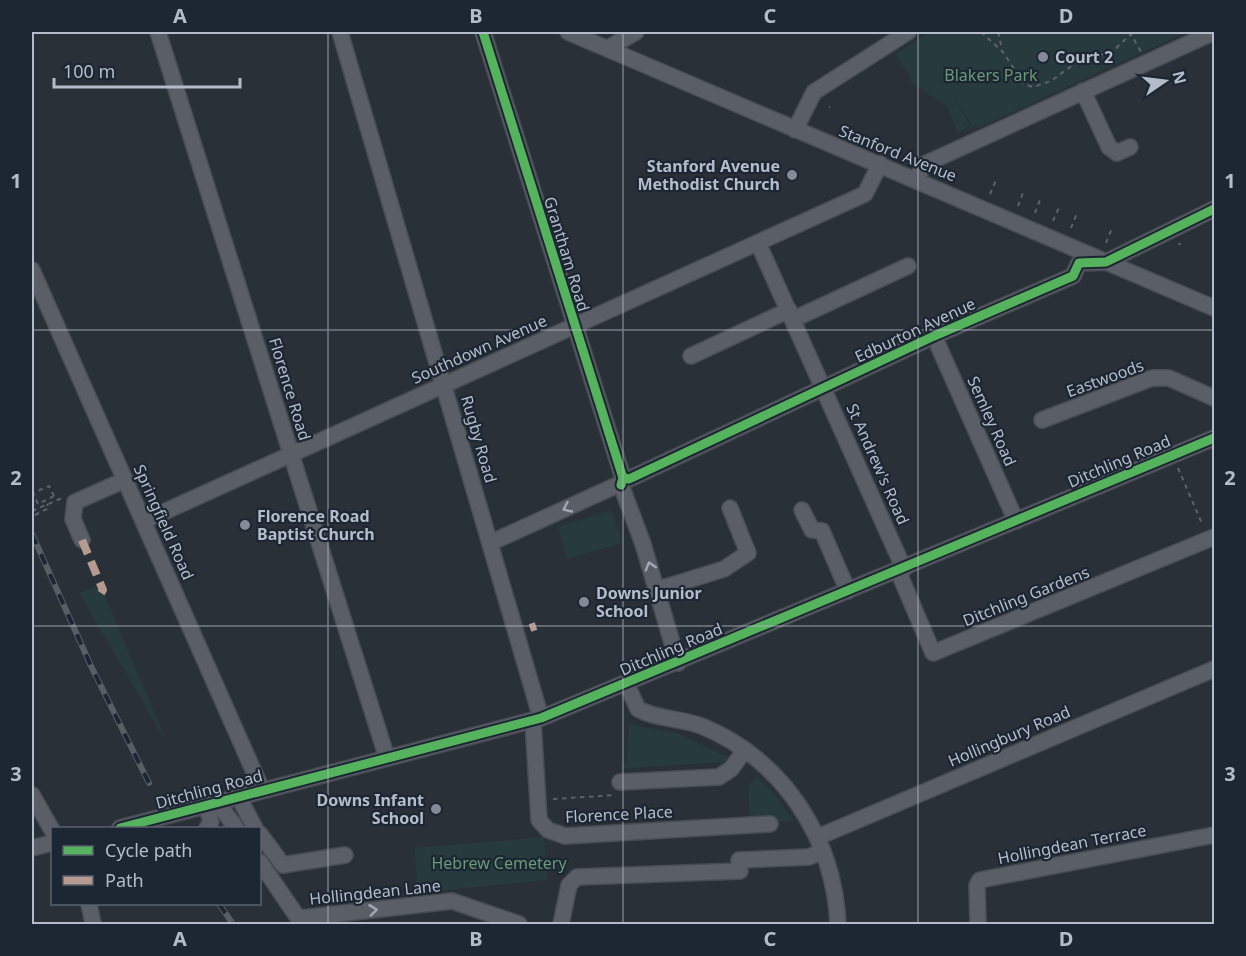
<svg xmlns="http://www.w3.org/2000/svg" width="1246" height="956" viewBox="0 0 1246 956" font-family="'Noto Sans',sans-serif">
	<rect width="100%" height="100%" fill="#2a3038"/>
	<g fill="#273a3e">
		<path d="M930,32H1187L978,128L976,126L958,134L972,126L954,97L970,126L958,133L947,106L909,81L911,77L895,54Z"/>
		<path d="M612,510L622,543L567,559L558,527Z"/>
		<path d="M99,585L105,596L168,745L79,593Z"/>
		<path d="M629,724L676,733L728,757L725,762L619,769L627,761Z"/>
		<path d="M756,776L776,796L794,822L750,820L748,787Z"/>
		<path d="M544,837L547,880L417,893L415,848Z"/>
	</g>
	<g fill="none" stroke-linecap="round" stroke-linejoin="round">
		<g stroke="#484c53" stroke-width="18">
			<g id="minor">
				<path d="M158,32L387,758"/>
				<path d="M340,32L541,718"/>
				<path d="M483,32L623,478L629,479L934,336L1073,276L1079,263L1106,262L1214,209"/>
				<path d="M568,32L1214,308"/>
				<path d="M608,48L636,32"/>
				<path d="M1083,91L1109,147L1117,153L1130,147"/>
				<path d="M795,130L814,92L908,32"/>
				<path d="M916,179L925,164L1214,32"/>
				<path d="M758,243L904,569"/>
				<path d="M32,270L262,790"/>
				<path d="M794,319L908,266"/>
				<path d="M934,336L1016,521"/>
				<path d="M691,356L789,310"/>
				<path d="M1042,420L1152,378H1169L1214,398"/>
				<path d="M802,510L812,530L822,531L848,591"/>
				<path d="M144,521L865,194L880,164"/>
				<path d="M82,540L73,519L75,502L125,480"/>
				<path d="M490,543L615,486L621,485L643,544L678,663"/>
				<path d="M898,571L933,653L1214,537"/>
				<path d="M656,590L724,569L748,553L730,508"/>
				<path d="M627,685L638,709C658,720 683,718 704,727C784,761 834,839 838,924"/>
				<path d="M533,721L539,820L548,830L565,836L770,824"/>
				<path d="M620,782L719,777L731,769L745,750"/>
				<path d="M32,795L52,830"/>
				<path d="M238,796L255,828"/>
				<path d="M217,802L236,828"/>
				<path d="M206,804L211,822L207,828"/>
				<path d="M120,828L541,718L1214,438"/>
				<path d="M260,834L283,865L345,855"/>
				<path d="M818,837L1214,669"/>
				<path d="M32,848L52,843"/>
				<path d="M260,862L296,915L301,918L452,901L519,924"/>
				<path d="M89,904L93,924"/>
				<path d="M561,924L569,885L577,877L740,871L739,860L809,857L823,851"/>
				<path d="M978,924L977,885L980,880L1214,835"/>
			</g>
		</g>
		<g stroke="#5d636a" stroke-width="2" stroke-dasharray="4.5 4.5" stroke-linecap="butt">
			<path d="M981,32L1003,52L1024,84L1033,87L1051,81L1081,59L1112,52L1131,34L1141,52"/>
			<path d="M998,32L1002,49"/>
			<path d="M1129,32L1131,34L1133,32"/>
			<path d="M829,107H830"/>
			<path d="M990,194L997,178"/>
			<path d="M1018,206L1024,190"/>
			<path d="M1035,213L1041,197"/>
			<path d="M1053,221L1060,205"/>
			<path d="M1071,228L1077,213"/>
			<path d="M1106,243L1112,228"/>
			<path d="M1179,243L1180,245"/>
			<path d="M1178,468L1203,526"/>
			<path d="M54,496L49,486L33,493L38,504L54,496L57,500"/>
			<path d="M32,511L62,498"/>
			<path d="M35,515L49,508L47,504"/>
			<path d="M553,799L616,795"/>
		</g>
		<use href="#minor" stroke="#5a5e66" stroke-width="15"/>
		<g stroke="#595d64" stroke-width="6">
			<g id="rail">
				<path d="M32,534L91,666L149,783"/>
				<path d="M219,904L233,924"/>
			</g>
		</g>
		<use href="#rail" stroke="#1d2633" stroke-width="4" stroke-dasharray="11" stroke-linecap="butt"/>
		<g stroke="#b69a8f" stroke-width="8" stroke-dasharray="15 8" stroke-linecap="butt">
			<path d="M82,540L103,590L101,593"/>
			<path d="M530,628L536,626"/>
		</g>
		<g stroke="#1d2633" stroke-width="13">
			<g id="cycleway">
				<path d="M483,32L623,478L621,485"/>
				<path d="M623,478L629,479L934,336L1073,276L1079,263L1106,262L1214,209"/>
				<path d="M120,828L541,718L1214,438"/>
			</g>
		</g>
		<use href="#cycleway" stroke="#56b35d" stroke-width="9"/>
	</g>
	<defs><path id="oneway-chevron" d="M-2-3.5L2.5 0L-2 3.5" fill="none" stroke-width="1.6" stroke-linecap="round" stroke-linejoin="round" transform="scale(1.5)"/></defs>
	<g stroke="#a2a9b5">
		<use href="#oneway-chevron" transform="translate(567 508) rotate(155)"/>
		<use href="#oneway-chevron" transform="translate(650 566) rotate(-107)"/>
		<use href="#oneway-chevron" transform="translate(373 910) rotate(-7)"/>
	</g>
	<path fill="none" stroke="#b4bcc9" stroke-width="1.5" stroke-opacity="0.55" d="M328,32V924M623,32V924M918,32V924M32,330H1214M32,626H1214"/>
	<g fill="#848b96" stroke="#1d2633" stroke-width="2">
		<circle cx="1043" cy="57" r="6"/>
		<circle cx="792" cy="175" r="6"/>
		<circle cx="245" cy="525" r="6"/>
		<circle cx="584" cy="602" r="6"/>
		<circle cx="436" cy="809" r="6"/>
	</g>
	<g text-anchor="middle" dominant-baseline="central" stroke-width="4.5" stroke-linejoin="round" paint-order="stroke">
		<g font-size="16" font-weight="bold" fill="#b4bcc9" stroke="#1d2633" text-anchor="start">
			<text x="1055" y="57">Court 2</text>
			<text x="780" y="166" text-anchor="end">Stanford Avenue<tspan x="780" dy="18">Methodist Church</tspan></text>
			<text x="257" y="516">Florence Road<tspan x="257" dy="18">Baptist Church</tspan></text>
			<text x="596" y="593">Downs Junior<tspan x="596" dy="18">School</tspan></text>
			<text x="424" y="800" text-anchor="end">Downs Infant<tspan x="424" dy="18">School</tspan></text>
		</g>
		<g font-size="16" fill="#6b9a76" stroke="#1d2633">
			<text x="991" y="75">Blakers Park</text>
			<text x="499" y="863">Hebrew Cemetery</text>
		</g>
		<g font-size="16" fill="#b4bcc9" stroke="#1d2633">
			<text transform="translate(898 153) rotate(22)">Stanford Avenue</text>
			<text transform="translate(567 254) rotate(73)">Grantham Road</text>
			<text transform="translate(915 330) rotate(-25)">Edburton Avenue</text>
			<text transform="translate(479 349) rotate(-24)">Southdown Avenue</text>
			<text transform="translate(1105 378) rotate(-20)">Eastwoods</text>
			<text transform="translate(290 389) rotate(73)">Florence Road</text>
			<text transform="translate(992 421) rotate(66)">Semley Road</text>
			<text transform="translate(479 439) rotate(74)">Rugby Road</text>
			<text transform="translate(1119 461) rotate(-23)">Ditchling Road</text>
			<text transform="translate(878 464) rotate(66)">St Andrew's Road</text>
			<text transform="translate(164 522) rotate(66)">Springfield Road</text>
			<text transform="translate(1026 596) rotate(-22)">Ditchling Gardens</text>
			<text transform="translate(671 649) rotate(-23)">Ditchling Road</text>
			<text transform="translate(1009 736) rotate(-23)">Hollingbury Road</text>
			<text transform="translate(209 789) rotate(-15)">Ditchling Road</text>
			<text transform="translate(619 814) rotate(-3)">Florence Place</text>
			<text transform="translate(1072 844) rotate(-11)">Hollingdean Terrace</text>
			<text transform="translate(375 892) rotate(-6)">Hollingdean Lane</text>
		</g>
	</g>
	<rect width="1246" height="956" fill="none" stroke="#1d2633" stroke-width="66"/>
	<rect x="51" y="827" width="210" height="78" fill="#1d2633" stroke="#59626f" stroke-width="1.5"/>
	<rect x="63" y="846" width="30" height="9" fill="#56b35d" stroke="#59626f" stroke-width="1.5"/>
	<text x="105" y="857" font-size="18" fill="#b4bcc9">Cycle path</text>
	<rect x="63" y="876" width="30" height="9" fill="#b69a8f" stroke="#59626f" stroke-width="1.5"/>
	<text x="105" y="887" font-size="18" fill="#b4bcc9">Path</text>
	<g transform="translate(1165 81) rotate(76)" stroke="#1d2633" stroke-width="4.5" paint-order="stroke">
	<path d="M0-4.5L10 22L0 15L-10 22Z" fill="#b4bcc9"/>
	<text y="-9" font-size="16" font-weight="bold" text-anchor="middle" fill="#b4bcc9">N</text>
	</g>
	<path d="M54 78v9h186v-9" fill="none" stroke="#b4bcc9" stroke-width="3"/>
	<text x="63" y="78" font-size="18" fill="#b4bcc9" stroke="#1d2633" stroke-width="4.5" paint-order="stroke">100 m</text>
	<rect x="33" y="33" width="1180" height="890" fill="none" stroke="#b4bcc9" stroke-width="2"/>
	<g font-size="20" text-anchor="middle" font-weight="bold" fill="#b4bcc9">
		<text x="180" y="23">A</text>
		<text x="476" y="23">B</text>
		<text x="770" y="23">C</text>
		<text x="1066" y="23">D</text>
		<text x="16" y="188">1</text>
		<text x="1230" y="188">1</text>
		<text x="16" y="485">2</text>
		<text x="1230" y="485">2</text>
		<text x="16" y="781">3</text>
		<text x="1230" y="781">3</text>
		<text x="180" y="946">A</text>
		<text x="476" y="946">B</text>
		<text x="770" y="946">C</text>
		<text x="1066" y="946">D</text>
	</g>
</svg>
